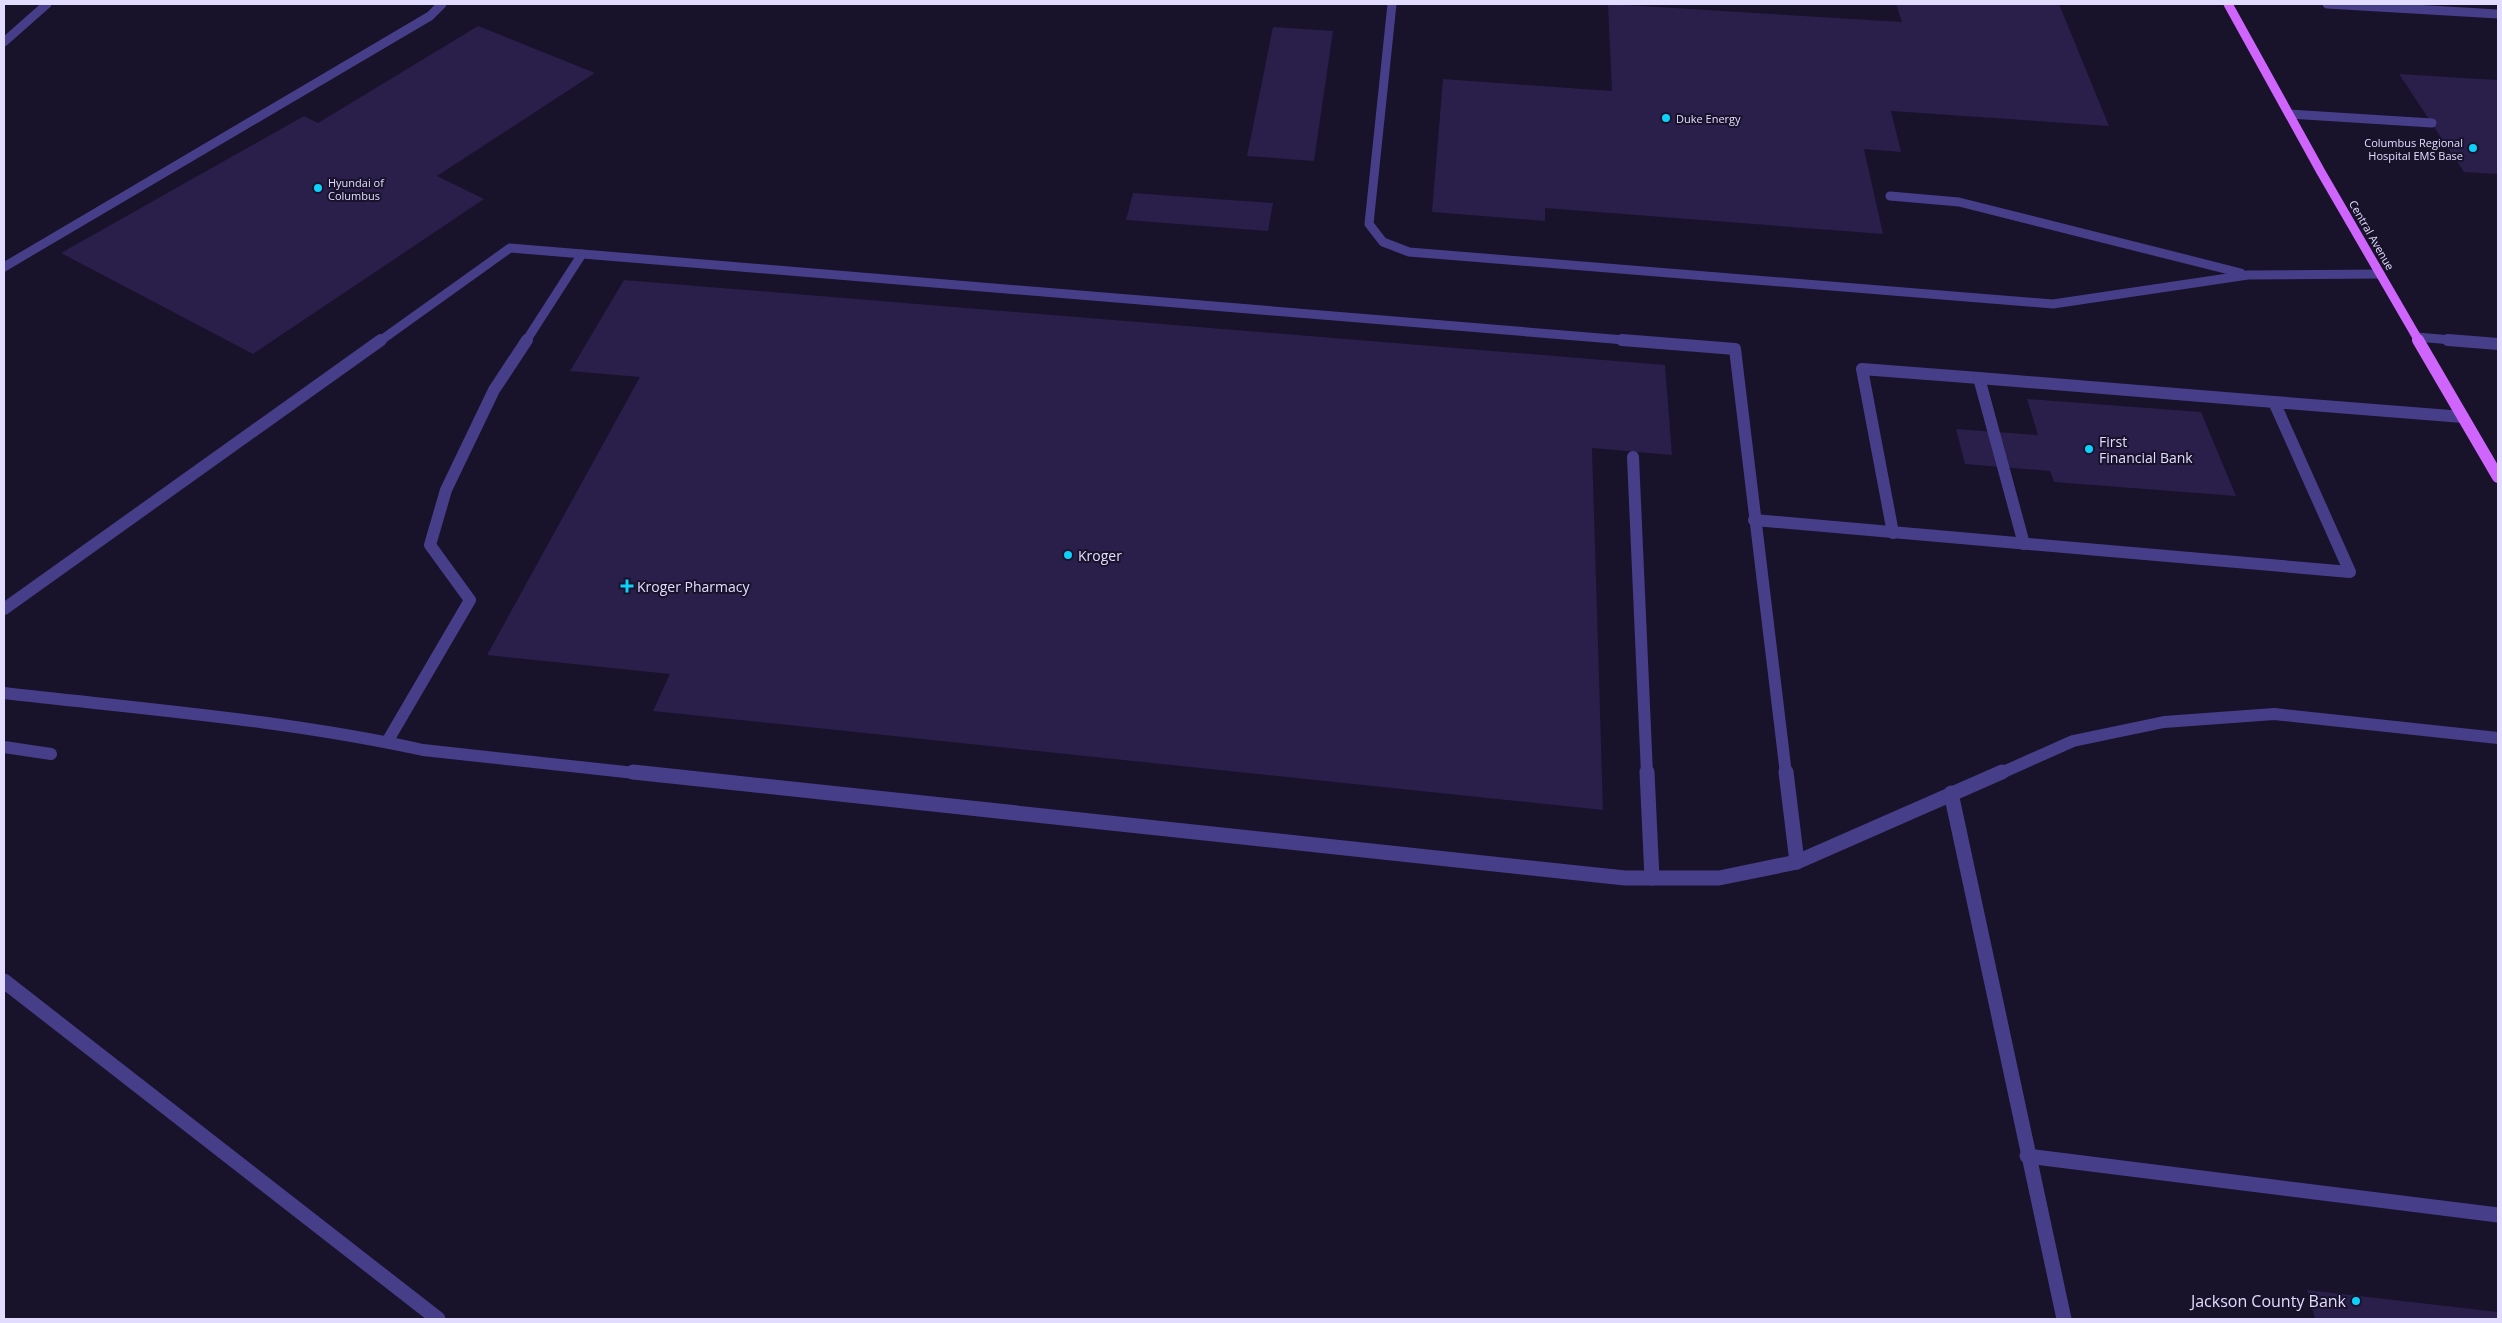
<svg xmlns="http://www.w3.org/2000/svg" width="2502" height="1323" viewBox="0 0 2502 1323" font-family="'Open Sans',sans-serif">
	<rect width="100%" height="100%" fill="#18122b"/>
	<g fill="#2a1e4b">
		<path d="M1608,4L1902,22L1896,4H2059L2109,126L1891,111L1901,152L1864,149L1883,234L1545,208V221L1432,212L1443,79L1612,91Z"/>
		<path d="M478,26L595,73L437,176L484,199L253,354L61,253L304,116L318,123Z"/>
		<path d="M1273,27L1333,31L1314,161L1247,156Z"/>
		<path d="M2399,74L2498,80V174L2464,172Z"/>
		<path d="M1133,193L1273,203L1268,231L1126,220Z"/>
		<path d="M624,280L1665,365L1672,455L1592,448L1603,810L653,711L670,674L487,655L640,377L570,371Z"/>
		<path d="M2027,399L2201,412L2236,496L2054,482L2050,471L1965,464L1956,429L2038,435Z"/>
		<path d="M2307,1290L2498,1312V1319H2315Z"/>
	</g>
	<g fill="none" stroke-linecap="round" stroke-linejoin="round">
		<g stroke="#463e88" stroke-width="9">
			<path d="M1392,4L1369,224L1383,242L1409,252L2053,304L2248,275L2380,274"/>
			<path d="M2327,4L2498,14"/>
			<path d="M4,42L47,4"/>
			<path d="M2289,114L2432,123"/>
			<path d="M1890,196L1959,202L2241,273"/>
			<path d="M4,267L430,16L442,4"/>
			<path d="M2417,337L2463,341"/>
			<path d="M380,341L510,248L1637,341"/>
			<path d="M526,341L582,254"/>
		</g>
		<g stroke="#463e88" stroke-width="12">
			<path d="M1622,340L1735,349L1786,774"/>
			<path d="M2448,340L2498,344"/>
			<path d="M1633,457L1647,774"/>
			<path d="M1754,520L2350,572L2274,402L2463,417"/>
			<path d="M1893,533L1862,369L1979,378"/>
			<path d="M2024,544L1979,378L2274,402"/>
			<path d="M4,609L381,340"/>
			<path d="M4,693C143,709 286,720 423,750L644,774"/>
			<path d="M387,742L470,600L430,545L446,490L494,390L527,340"/>
			<path d="M4,747L51,754"/>
			<path d="M1999,774L2073,741L2164,722L2274,714L2498,738"/>
		</g>
		<g stroke="#463e88" stroke-width="15">
			<path d="M633,772L1625,878H1719L1797,862L2002,772"/>
			<path d="M1647,772L1652,878"/>
			<path d="M1786,772L1797,862"/>
			<path d="M1951,793L2064,1319"/>
			<path d="M4,981L438,1319"/>
			<path d="M2027,1156L2498,1215"/>
		</g>
		<path stroke="#cf65fc" stroke-width="9" d="M2228,4L2321,172L2419,341"/>
		<path stroke="#cf65fc" stroke-width="12" d="M2418,340L2498,477"/>
	</g>
	<g fill="#0cd1fa" stroke="#18122b" stroke-width="2">
		<circle cx="1666" cy="118" r="5"/>
		<circle cx="2473" cy="148" r="5"/>
		<circle cx="318" cy="188" r="5"/>
		<circle cx="2089" cy="449" r="5"/>
		<circle cx="1068" cy="555" r="5"/>
		<path d="M624.5 578.5h5v5h5v5h-5v5h-5v-5h-5v-5h5z"/>
		<circle cx="2356" cy="1301" r="5"/>
	</g>
	<g text-anchor="middle" dominant-baseline="central" stroke-width="4" stroke-linejoin="round" paint-order="stroke">
		<g font-size="11" fill="#e2dcfe" stroke="#18122b" text-anchor="start">
			<text x="1676" y="118">Duke Energy</text>
			<text x="2463" y="142" text-anchor="end">Columbus Regional<tspan x="2463" dy="13">Hospital EMS Base</tspan></text>
			<text x="328" y="182">Hyundai of<tspan x="328" dy="13">Columbus</tspan></text>
		</g>
		<g font-size="11" fill="#e2dcfe" stroke="#18122b">
			<text transform="translate(2372 235) rotate(60)">Central Avenue</text>
		</g>
		<g font-size="14" fill="#e2dcfe" stroke="#18122b" text-anchor="start">
			<text x="2099" y="441">First<tspan x="2099" dy="16">Financial Bank</tspan></text>
			<text x="1078" y="555">Kroger</text>
			<text x="637" y="586">Kroger Pharmacy</text>
		</g>
		<g font-size="16" fill="#e2dcfe" stroke="#18122b" text-anchor="end">
			<text x="2346" y="1301">Jackson County Bank</text>
		</g>
	</g>
	<rect width="2502" height="1323" fill="none" stroke="#e2dcfe" stroke-width="10"/>
</svg>
